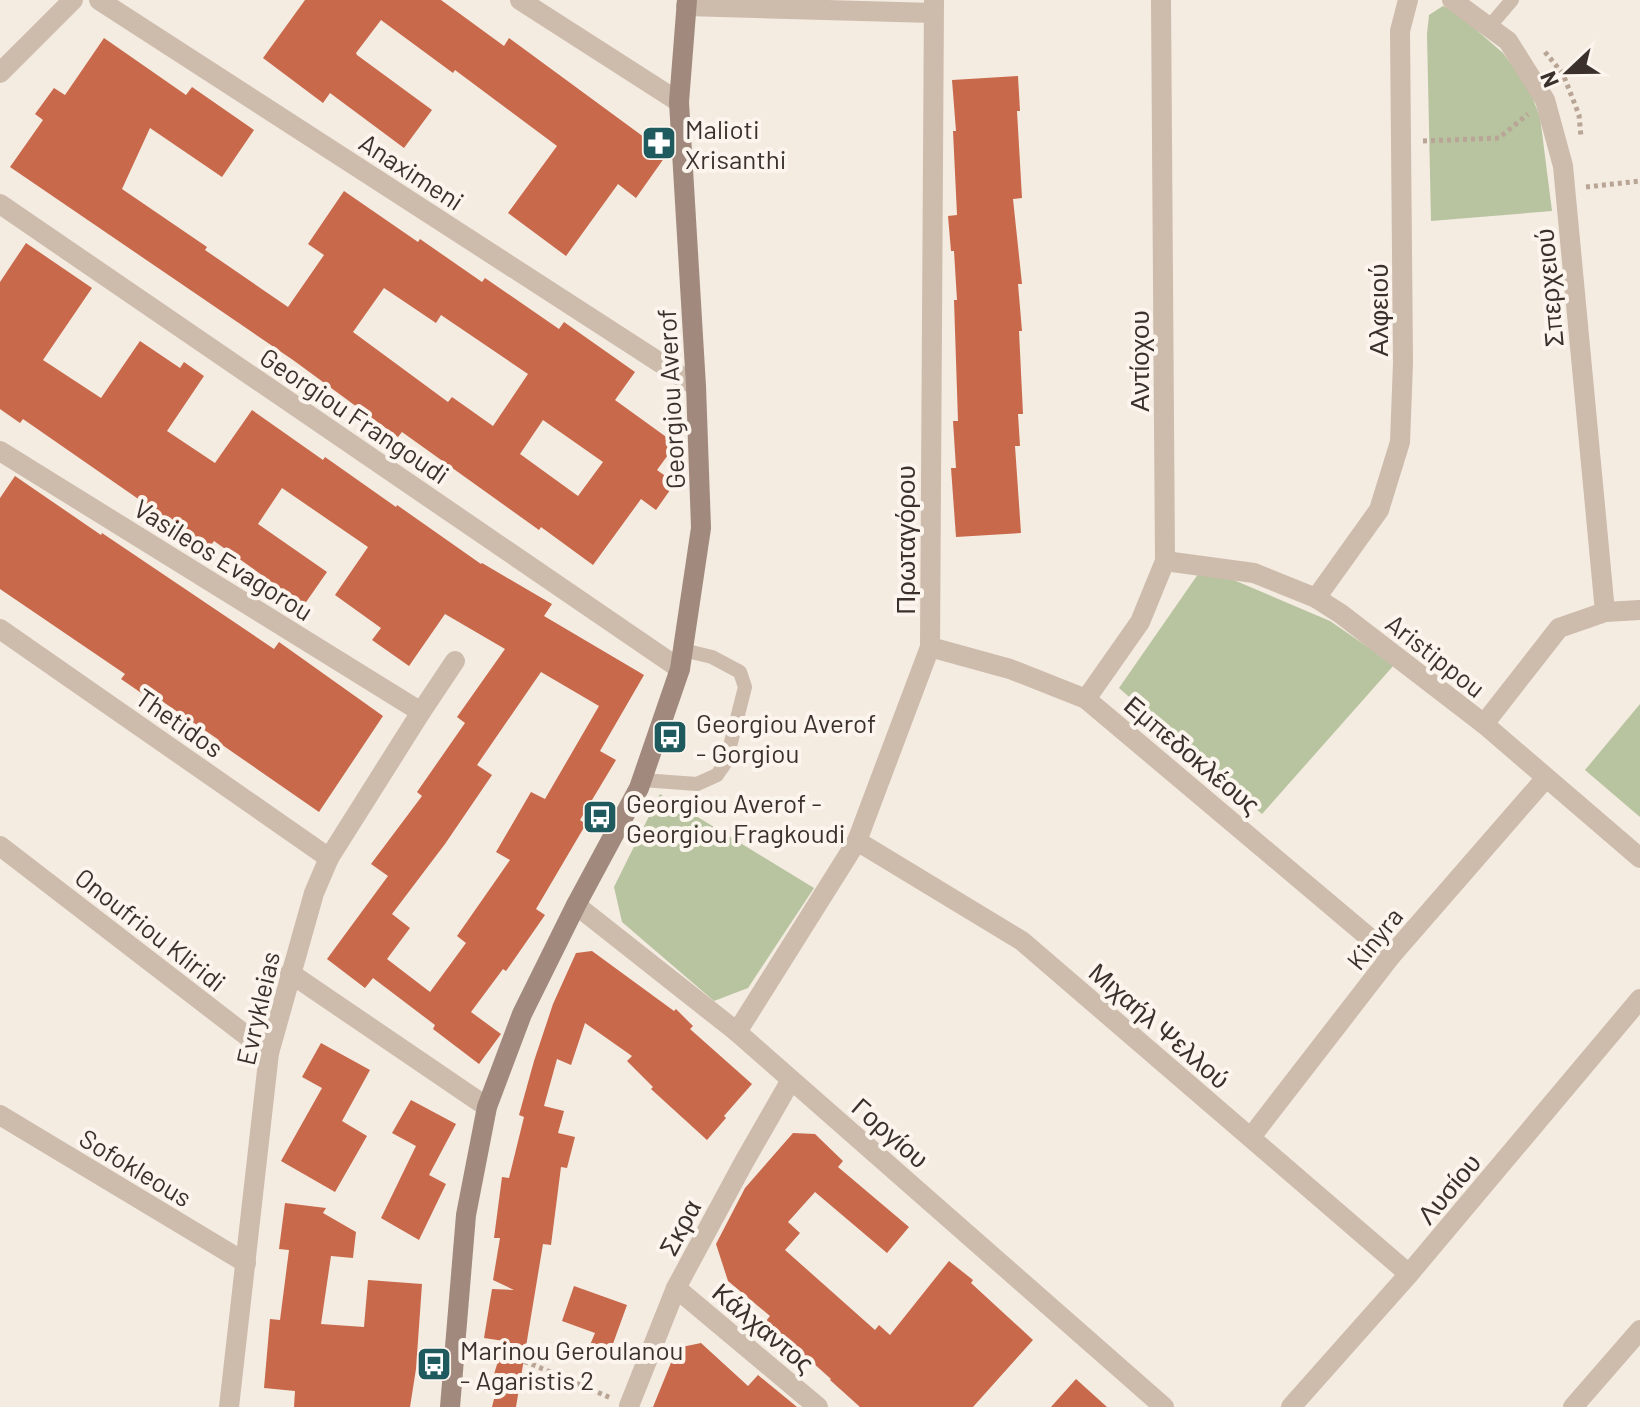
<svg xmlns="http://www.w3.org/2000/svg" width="1640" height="1407" viewBox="0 0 1640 1407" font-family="Barlow,sans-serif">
	<rect width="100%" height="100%" fill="#f4ebe1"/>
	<g fill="#b8c4a0">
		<path d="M1443,6L1458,14L1503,53L1529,89L1540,117L1552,211L1431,221L1427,34L1429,15Z"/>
		<path d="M1203,567L1330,621L1394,665L1262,814L1119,688Z"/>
		<path d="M1640,704V817L1585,770Z"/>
		<path d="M660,794L814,888L748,988L714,1001L622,922L614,887Z"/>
	</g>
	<g fill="#c8694b" fill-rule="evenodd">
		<path d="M305,0H441L504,46L509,38L667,154L636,198L618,184L566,256L508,213L557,146L455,70L453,73L381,20L356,53L357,55L432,110L404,148L330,93L323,103L263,58Z"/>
		<path d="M104,38L186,95L192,87L254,130L222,177L150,128L122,189L207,247L205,250L288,307L324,255L308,244L344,191L418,242L420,239L482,282L485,278L559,329L564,322L635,372L615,400L676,444L657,470L675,483L656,510L641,499L593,565L541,527L539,530L402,432L398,437L293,360L10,167L43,120L35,114L54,88L65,95ZM384,288L436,323L441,315L528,374L493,426L452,397L448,402L353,332ZM543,420L603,462L578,496L520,454Z"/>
		<path d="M1018,76L1020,111H1017L1022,198L1013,199L1022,284H1018L1022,331H1019L1023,414H1018L1020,446H1015L1021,533L956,537L951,468H956L953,421H958L954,300H957L954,251H951L948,216L957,215L953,131H956L952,80Z"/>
		<path d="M26,243L92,288L43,360L101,398L140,341L180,368L184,362L204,376L167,431L215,463L252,410L323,460L325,457L396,507L397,505L481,564L482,563L552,604L544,616L644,675L600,751L616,760L580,820L586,824L536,909L545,915L506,971L503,969L471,1012L501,1034L479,1064L433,1029L435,1025L373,978L365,988L327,959L388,876L371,864L422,796L417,792L465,723L457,717L505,649L445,614L409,666L372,640L381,628L335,595L368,547L282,488L258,524L327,572L304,605L214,541L209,548L23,419L20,423L0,409V282ZM541,672L599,706L545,799L531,792L496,852L510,860L457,936L466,943L430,992L387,959L410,928L392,914L445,844L492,775L477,765Z"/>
		<path d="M15,476L101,535L102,533L274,649L279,642L383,716L319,812L218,742L219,740L153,695L150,699L121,679L125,674L0,589V498Z"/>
		<path d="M592,951L674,1011L676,1009L693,1026L690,1029L752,1084L724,1116L726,1118L707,1140L651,1089L653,1087L627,1061L632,1056L585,1023L571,1065L557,1059L544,1106L564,1111L558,1133L575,1137L567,1168L561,1167L551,1245L543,1244L516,1407H492L498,1383L492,1381L504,1341L484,1338L492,1289L514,1290L493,1280L500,1238H494L502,1177L509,1178L524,1117L519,1115L534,1061L553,1004L576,953Z"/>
		<path d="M321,1043L370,1070L342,1121L367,1136L335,1192L281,1161L322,1088L302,1077Z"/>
		<path d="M411,1100L456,1124L429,1175L446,1184L419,1240L381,1218L416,1146L392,1133Z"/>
		<path d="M793,1133L815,1134L843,1161L838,1167L909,1227L887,1253L815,1192L788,1222L800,1233L785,1250L875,1330L879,1325L890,1335L949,1261L973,1280L971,1283L1033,1340L973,1407H860L830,1380L831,1379L766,1321L770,1316L728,1281L716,1244L745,1188Z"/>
		<path d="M285,1203L326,1208L323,1213L356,1232L353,1258L331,1256L321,1324L364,1327L368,1280L422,1284L416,1369L410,1407H294L295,1391L264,1388L270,1319L280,1320L289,1250L279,1249Z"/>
		<path d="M574,1286L627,1305L610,1352L590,1345L595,1333L562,1321Z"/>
		<path d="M701,1343L748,1386L758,1375L797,1407H653L677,1348Z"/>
		<path d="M1076,1379L1107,1407H1051Z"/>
	</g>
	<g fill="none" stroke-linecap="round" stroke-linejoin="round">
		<g stroke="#b9a596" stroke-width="5" stroke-dasharray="4 4" stroke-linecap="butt">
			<path d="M1545,52L1563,74L1579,115L1581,137"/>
			<path d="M1423,141L1499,138L1528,114"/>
			<path d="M1586,187L1640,181"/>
			<path d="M478,1349L529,1363L611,1398"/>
		</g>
		<g stroke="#cdbbac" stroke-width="14">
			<path d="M1489,27L1512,0"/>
			<path d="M642,780L697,784L717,775L726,762L745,687L740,672L712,657L683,650"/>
		</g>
		<g stroke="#cdbbac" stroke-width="20">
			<path d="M99,0L696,386"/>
			<path d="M520,0L679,102"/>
			<path d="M1452,0L1508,41L1545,100L1563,166L1605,612"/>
			<path d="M686,6L933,13"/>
			<path d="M0,73L73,0"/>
			<path d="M0,204L680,669"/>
			<path d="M0,451L421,712"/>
			<path d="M1165,561L1254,573L1316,598L1341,614L1484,724L1640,858"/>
			<path d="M1316,598L1379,510L1400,442L1403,363L1400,31L1408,0"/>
			<path d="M0,629L329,858"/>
			<path d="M930,647L1010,669L1086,699L1391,956"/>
			<path d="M1086,699L1140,622L1165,561L1161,0"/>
			<path d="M1484,724L1559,628L1605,612L1640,610"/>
			<path d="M857,841L1022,941L1409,1274"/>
			<path d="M0,846L269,1053"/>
			<path d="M576,905L737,1032L1164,1407"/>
			<path d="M290,973L487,1107"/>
			<path d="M737,1032L857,841L930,647L934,0"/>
			<path d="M0,1115L246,1263"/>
			<path d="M1251,1137L1391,956L1545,779"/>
			<path d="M676,1288L818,1407"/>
			<path d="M629,1406L676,1288L744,1162L791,1080"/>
			<path d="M229,1407L269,1053L314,893L329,858L421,712L455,661"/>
			<path d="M1291,1407L1409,1274L1640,999"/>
			<path d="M1573,1407L1640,1330"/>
		</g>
		<path stroke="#a18a7d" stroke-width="20" d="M450,1407L466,1215L487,1107L522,1014L576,905L639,788L680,669L701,528L696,386L679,102L687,0"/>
	</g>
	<defs>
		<g id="pharmacy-square" transform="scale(1.8)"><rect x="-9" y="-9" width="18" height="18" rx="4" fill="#1f5a5e" stroke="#fbf5ee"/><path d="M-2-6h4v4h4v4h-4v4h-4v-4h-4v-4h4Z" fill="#fff"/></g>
		<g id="bus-square" transform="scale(1.8)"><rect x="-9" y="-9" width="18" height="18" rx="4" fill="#1f5a5e" stroke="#fbf5ee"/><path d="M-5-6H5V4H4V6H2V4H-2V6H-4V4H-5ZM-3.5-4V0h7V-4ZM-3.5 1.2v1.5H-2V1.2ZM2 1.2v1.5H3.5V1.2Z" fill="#fff"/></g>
	</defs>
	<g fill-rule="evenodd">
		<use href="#pharmacy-square" x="659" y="143"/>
		<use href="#bus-square" x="670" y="737"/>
		<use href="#bus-square" x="600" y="817"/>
		<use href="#bus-square" x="434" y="1364"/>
	</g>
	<g text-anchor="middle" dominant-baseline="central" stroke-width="8" stroke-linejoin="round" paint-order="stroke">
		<g font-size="26" fill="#3b302b" stroke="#fbf5ee" text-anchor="start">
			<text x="685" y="128">Malioti<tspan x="685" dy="30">Xrisanthi</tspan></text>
			<text x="696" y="722">Georgiou Averof<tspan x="696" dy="30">- Gorgiou</tspan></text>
			<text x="626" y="802">Georgiou Averof -<tspan x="626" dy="30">Georgiou Fragkoudi</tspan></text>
			<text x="460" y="1349">Marinou Geroulanou<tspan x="460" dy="30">- Agaristis 2</tspan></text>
		</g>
		<g font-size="26" fill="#3b302b" stroke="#fbf5ee">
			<text transform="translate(412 171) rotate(33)">Anaximeni</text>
			<text transform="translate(1548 288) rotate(-95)">Σπερχειού</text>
			<text transform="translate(1377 310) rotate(-90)">Αλφειού</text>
			<text transform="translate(1138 361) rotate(-90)">Αντίοχου</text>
			<text transform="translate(670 399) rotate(-93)">Georgiou Averof</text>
			<text transform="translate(355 415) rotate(34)">Georgiou Frangoudi</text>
			<text transform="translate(904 540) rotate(-90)">Πρωταγόρου</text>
			<text transform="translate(224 559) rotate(32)">Vasileos Evagorou</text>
			<text transform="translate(1436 655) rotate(38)">Aristippou</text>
			<text transform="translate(180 722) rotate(35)">Thetidos</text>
			<text transform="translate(1193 754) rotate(40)">Εμπεδοκλέους</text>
			<text transform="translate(151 929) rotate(38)">Onoufriou Kliridi</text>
			<text transform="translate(1374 938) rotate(-51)">Kinyra</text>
			<text transform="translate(257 1008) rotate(-77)">Evrykleias</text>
			<text transform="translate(1160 1025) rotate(41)">Μιχαήλ Ψελλού</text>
			<text transform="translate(891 1132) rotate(41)">Γοργίου</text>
			<text transform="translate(136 1167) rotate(31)">Sofokleous</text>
			<text transform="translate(1448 1188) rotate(-50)">Λυσίου</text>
			<text transform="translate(679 1227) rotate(-62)">Σκρα</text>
			<text transform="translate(764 1327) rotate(40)">Κάλχαντος</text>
		</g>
	</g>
	<g transform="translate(1568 72) rotate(248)" stroke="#fbf5ee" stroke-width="6" paint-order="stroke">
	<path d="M0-6L14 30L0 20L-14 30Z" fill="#3b302b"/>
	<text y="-12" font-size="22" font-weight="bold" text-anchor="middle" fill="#3b302b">N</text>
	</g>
</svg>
